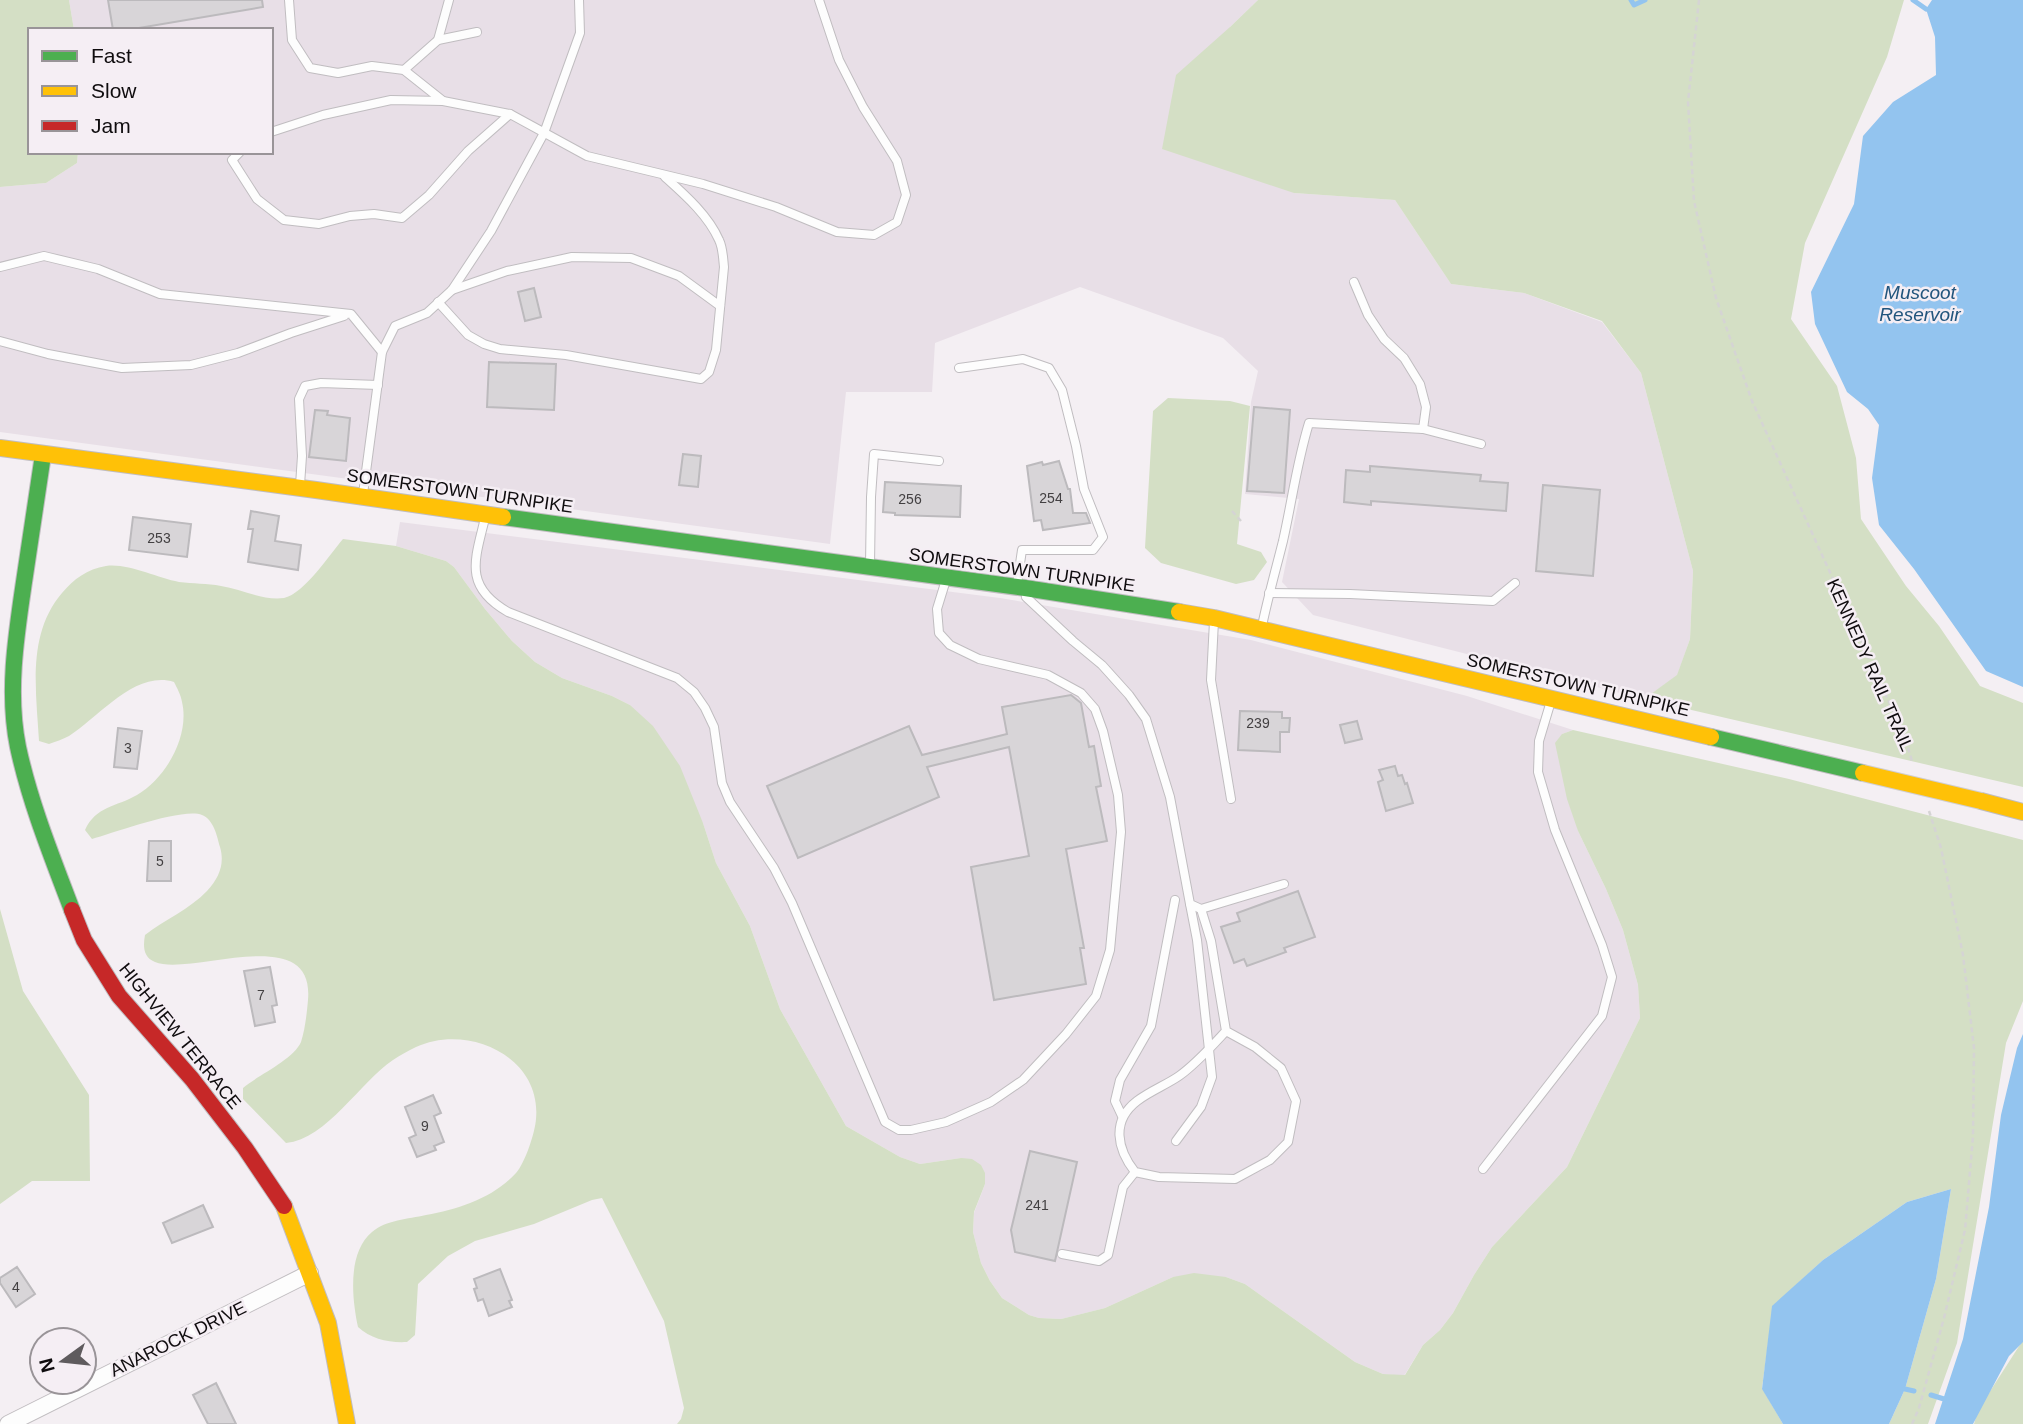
<svg xmlns="http://www.w3.org/2000/svg" width="2023" height="1424" viewBox="0 0 2023 1424" font-family="Helvetica,sans-serif">
	<rect width="100%" height="100%" fill="#f4eff3"/>
	<g fill="#e8dfe7">
		<path d="M69,0H1258L1230,27L1294,193L1395,200L1451,284L1524,293L1602,322L1641,373L1693,571L1690,639L1677,676L1644,699L1313,615L1282,582L1299,499L1245,494L1251,402L1258,371L1223,338L1080,287L935,343L932,392H846L830,544L0,432V187L46,183L77,163L78,152H271V30H74Z"/>
		<path d="M400,522L1000,598L1251,640L1467,696L1573,730L1562,734L1578,831L1606,889L1623,930L1638,985L1640,1018L1567,1167L1492,1247L1474,1275L1453,1313L1440,1330L1423,1345L1404,1376L1383,1374L1355,1362L1245,1284L1226,1277H1173L1105,1308L1061,1319L1039,1318L1029,1315L1002,1298L990,1281L981,1263L973,1232L974,1213L985,1184L961,1158L920,1164L900,1157L846,1126L780,1009L750,926L716,863L703,823L694,806L630,705L612,696L562,678L535,662L512,641L485,609L454,567L446,561L396,546Z"/>
	</g>
	<g fill="#d4dfc5">
		<path d="M0,0H69L74,30H30V152H78L77,163L46,183L0,187Z"/>
		<path d="M1258,0H1904L1887,57L1805,243L1791,319L1837,386L1856,458L1861,519L1906,586L1939,626L1980,686L2023,703V787L1644,699L1677,675L1690,639L1693,571L1641,373L1602,321L1524,293L1451,284L1395,200L1294,193L1162,149L1176,75L1230,27Z"/>
		<path d="M1168,398L1230,401L1250,406L1237,544L1261,552L1267,562L1254,580L1236,584L1161,563L1145,548L1153,411Z"/>
		<path d="M343,539L396,546L446,561L454,567L485,609L512,641L535,662L562,678L612,696L630,705L653,726L680,766L703,823L716,863L750,926L780,1009L846,1126L900,1157L920,1164L961,1158L972,1159L981,1165L985,1173V1184L974,1212L973,1232L981,1263L990,1281L1002,1298L1029,1315L1039,1318L1061,1319L1105,1308L1173,1277L1194,1273L1226,1277L1245,1284L1355,1362L1383,1374L1405,1375L1423,1345L1440,1330L1453,1313L1474,1275L1492,1247L1567,1167L1640,1018L1638,985L1623,930L1606,889L1578,831L1567,799L1555,743L1562,734L1573,730L1789,779L2023,840V1001L2006,1043L1957,1343L1928,1424H1889L1905,1389L1936,1279L1951,1189L1907,1202L1823,1260L1773,1306L1762,1388L1783,1424H677L681,1419L684,1408L664,1321L602,1198L592,1200L534,1224L475,1241L448,1256L418,1284L415,1335L407,1342C389,1343 371,1339 358,1327C352,1299 347,1253 372,1232C386,1220 408,1219 426,1215C459,1209 493,1198 516,1173C525,1163 535,1133 536,1119C542,1056 467,1023 416,1047C408,1051 400,1055 393,1060C360,1082 327,1139 286,1143L243,1099V1088C258,1075 293,1060 301,1042C305,1030 307,1012 308,1000C315,920 191,977 155,962C143,957 143,946 145,935C164,920 190,909 207,891C219,878 225,864 220,847C217,836 214,820 202,815C184,807 113,833 92,839L85,830C96,806 116,807 137,795C166,778 190,736 182,702C181,695 177,688 174,682C135,670 99,717 69,736C63,739 55,742 49,744L39,741C36,690 27,634 62,593C74,579 87,569 106,566C128,563 157,578 179,582C193,584 207,583 221,586C241,589 263,601 284,598C304,594 330,554 343,539Z"/>
		<path d="M0,909L23,991L89,1095L90,1181H32L0,1204Z"/>
		<path d="M2023,1340V1424H1974L1978,1410Z"/>
	</g>
	<g fill="#93c4ef">
		<path d="M1932,0H2023V687L1986,671L1914,569L1879,525L1872,478L1879,425L1868,409L1847,392L1815,324L1811,292L1854,204L1863,136L1893,102L1936,75L1935,37L1926,9Z"/>
		<path d="M2023,1034V1342L2009,1356L1973,1424H1935L1963,1339L1989,1207L2001,1115L2017,1048Z"/>
		<path d="M1951,1189L1936,1279L1905,1389L1889,1424H1783L1762,1389L1772,1306L1823,1260L1907,1202Z"/>
	</g>
	<g fill="none" stroke-linecap="round" stroke-linejoin="round">
		<g stroke="#93c4ef" stroke-width="5">
			<path d="M1631,0L1634,5L1645,0"/>
			<path d="M1913,0L1926,9"/>
			<path d="M1905,1389L1914,1391"/>
			<path d="M1931,1395L1944,1399"/>
		</g>
	</g>
	<g fill="#d8d5d8" stroke="#bcbabd" stroke-width="2">
		<path d="M108,0H262L263,7L127,30H113Z"/>
		<path d="M534,288L541,317L525,321L518,292Z"/>
		<path d="M489,362L556,364L554,410L487,407Z"/>
		<path d="M1254,407L1290,410L1284,493L1247,491Z"/>
		<path d="M315,410L328,411L327,415L350,418L346,461L309,457Z"/>
		<path d="M683,454L701,456L698,487L679,485Z"/>
		<path d="M1059,461L1068,489H1070L1073,513H1086L1090,523L1043,530L1041,520L1034,521L1027,466L1042,462L1043,465Z"/>
		<path d="M1370,466L1481,475L1480,481L1508,483L1506,511L1371,501V505L1344,502L1346,470L1370,472Z"/>
		<path d="M885,482L961,486L960,517L895,515V513L883,512Z"/>
		<path d="M1543,485L1600,490L1593,576L1536,571Z"/>
		<path d="M251,511L279,516L275,541L301,545L298,570L248,562L253,529H248Z"/>
		<path d="M133,517L191,524L187,557L129,550Z"/>
		<path d="M1071,695L1081,703L1089,747L1094,746L1101,786L1096,787L1107,841L1066,849L1084,948H1080L1086,984L994,1000L971,867L1029,856L1009,747L927,767L939,797L798,858L767,786L909,726L922,755L1007,734L1002,707Z"/>
		<path d="M1240,711L1282,712V718H1290L1289,732H1280V752L1238,750Z"/>
		<path d="M1357,721L1362,739L1345,743L1340,725Z"/>
		<path d="M118,728L142,731L137,769L114,767Z"/>
		<path d="M1395,766L1398,776L1402,775L1405,784L1407,783L1413,803L1386,811L1378,782L1383,780L1379,770Z"/>
		<path d="M149,841H171V881H147Z"/>
		<path d="M1298,891L1315,937L1284,948L1286,952L1247,966L1244,959L1234,963L1221,927L1240,921L1237,913Z"/>
		<path d="M270,967L277,1005L272,1006L275,1022L255,1026L244,971Z"/>
		<path d="M433,1095L441,1113L434,1116L444,1142L434,1146L436,1150L417,1157L409,1138L416,1135L405,1107Z"/>
		<path d="M1030,1151L1077,1162L1055,1261L1015,1252L1011,1230Z"/>
		<path d="M203,1205L213,1227L172,1243L163,1223Z"/>
		<path d="M17,1267L35,1294L16,1307L0,1283V1278Z"/>
		<path d="M500,1269L512,1300L509,1301L512,1307L489,1316L483,1299L478,1301L474,1289L477,1288L474,1279Z"/>
		<path d="M216,1383L236,1424H208L193,1395Z"/>
	</g>
	<g fill="none" stroke-linecap="round" stroke-linejoin="round">
		<g stroke="#c0bdc0" stroke-width="10">
			<g id="lane">
				<path d="M289,0L292,40L310,68L338,73L372,66L404,70L443,101L510,114L587,156L703,184L776,207L837,232L874,235L897,222L906,195L897,161L863,107L839,60L819,0"/>
				<path d="M438,40L449,0"/>
				<path d="M404,70L438,40L477,32"/>
				<path d="M271,132L323,115L391,100L443,101"/>
				<path d="M240,152L232,160L257,199L284,220L319,224L350,216L374,214L402,218L429,195L468,151L510,114"/>
				<path d="M0,267L44,256L98,269L160,294L351,314L382,352"/>
				<path d="M1354,282L1368,315L1384,339L1404,358L1420,384L1426,407L1423,429"/>
				<path d="M452,290L507,271L572,257L631,258L679,276L720,306"/>
				<path d="M438,302L468,335L484,344L500,349L566,355L701,379L709,372L716,350L724,267C723,258 723,248 719,240C708,215 685,195 665,177"/>
				<path d="M0,341L48,354L122,368L191,365L238,353L291,333L344,316"/>
				<path d="M959,368L1023,359L1049,368L1062,390L1076,446L1084,489L1103,537L1093,550H1022L1017,584"/>
				<path d="M300,485L302,456L299,399L305,386L321,383L378,385"/>
				<path d="M363,494L382,352L395,326L427,313L452,290L491,231L544,133L580,33L579,0"/>
				<path d="M485,518C475,560 463,586 508,612L677,678L694,692L705,708L714,727L722,783L730,802L774,868L792,903L885,1122L899,1130H911L946,1122L991,1102L1023,1080L1066,1034L1096,996L1110,950L1121,832L1118,795L1103,731L1095,709L1081,693L1048,675L979,659L950,645L939,633L937,609L945,583"/>
				<path d="M870,565L871,497L874,454L939,461"/>
				<path d="M1269,593L1350,594L1493,601L1515,583"/>
				<path d="M1026,597L1073,641L1102,665L1129,695L1146,719L1170,797L1190,904L1201,909L1284,884"/>
				<path d="M1214,621L1211,680L1231,799"/>
				<path d="M1262,626C1268,597 1276,569 1283,541C1292,501 1297,462 1309,423L1423,429L1481,444"/>
				<path d="M1201,909L1211,941L1226,1031C1211,1047 1196,1064 1179,1076C1166,1085 1150,1091 1137,1101C1111,1121 1117,1149 1135,1172L1159,1177L1235,1179L1270,1160L1288,1142L1296,1101L1281,1068L1255,1047L1226,1031"/>
				<path d="M1122,1116L1115,1101L1120,1080L1151,1026L1175,900"/>
				<path d="M1176,1141L1201,1107L1212,1077L1197,940L1190,904"/>
				<path d="M1483,1169L1602,1016L1612,977L1602,945L1555,830L1538,772L1539,741L1551,701"/>
				<path d="M1062,1254L1099,1261L1108,1255L1123,1187L1135,1172"/>
			</g>
		</g>
		<g stroke="#c0bdc0" stroke-width="18">
			<path id="street" d="M8,1424L310,1273"/>
		</g>
		<g stroke="#c0bdc0" stroke-width="18">
			<g id="fast">
				<path d="M43,455C37,497 30,540 24,582C16,636 7,693 18,747C30,803 52,857 72,910"/>
				<path d="M503,517L1025,588L1179,612"/>
				<path d="M1711,737L1863,773"/>
			</g>
		</g>
		<g stroke="#c0bdc0" stroke-width="18">
			<g id="slow">
				<path d="M0,448L316,490L503,517"/>
				<path d="M1179,612L1214,618L1711,737"/>
				<path d="M1981,801L2023,812"/>
				<path d="M284,1206L328,1323L347,1424"/>
			</g>
		</g>
		<g stroke="#c0bdc0" stroke-width="18">
			<path id="jam" d="M72,910L84,940L119,996L192,1079L245,1148L284,1206"/>
		</g>
		<g stroke="#d5d4d4" stroke-width="2.5" stroke-dasharray="5 3.5" stroke-linecap="butt">
			<path d="M1699,0L1688,102L1694,201L1716,298L1752,401L1904,735L1912,761"/>
			<path d="M1232,511L1241,521"/>
			<path d="M1912,1424L1919,1408L1944,1318L1965,1230L1973,1136L1974,1048L1963,955L1941,848L1929,811"/>
		</g>
		<use href="#lane" stroke="#fdfdfd" stroke-width="8"/>
		<use href="#street" stroke="#fdfdfd" stroke-width="16"/>
		<use href="#fast" stroke="#4caf50" stroke-width="16"/>
		<use href="#slow" stroke="#ffc107" stroke-width="16"/>
		<use href="#jam" stroke="#c62828" stroke-width="16"/>
		<g stroke="#d0ced0" stroke-width="18" stroke-linecap="butt">
			<path id="slow-bridge" d="M1863,773L1981,801"/>
		</g>
		<use href="#slow-bridge" stroke="#ffc107" stroke-width="16"/>
	</g>
	<g text-anchor="middle" dominant-baseline="central" stroke-width="5" stroke-linejoin="round" paint-order="stroke">
		<g font-size="14" fill="#434042">
			<text x="1051" y="498">254</text>
			<text x="910" y="499">256</text>
			<text x="159" y="538">253</text>
			<text x="1258" y="723">239</text>
			<text x="128" y="748">3</text>
			<text x="160" y="861">5</text>
			<text x="261" y="995">7</text>
			<text x="425" y="1126">9</text>
			<text x="1037" y="1205">241</text>
			<text x="16" y="1287">4</text>
		</g>
		<g font-size="18" fill="#0f0c0e" stroke="#f5eef4">
			<text transform="translate(460 491) rotate(8)">SOMERSTOWN TURNPIKE</text>
			<text transform="translate(1022 570) rotate(8)">SOMERSTOWN TURNPIKE</text>
			<text transform="translate(1870 665) rotate(66)">KENNEDY RAIL TRAIL</text>
			<text transform="translate(1578 685) rotate(13)">SOMERSTOWN TURNPIKE</text>
			<text transform="translate(180 1036) rotate(51)">HIGHVIEW TERRACE</text>
			<text transform="translate(178 1339) rotate(-26)">ANAROCK DRIVE</text>
		</g>
		<g font-size="19" font-style="italic" fill="#22557d" stroke="#f5eef4">
			<text x="1920" y="292">Muscoot<tspan x="1920" dy="22">Reservoir</tspan></text>
		</g>
	</g>
	<rect x="28" y="28" width="245" height="126" fill="#f5eef4" stroke="#999498" stroke-width="2"/>
	<rect x="42" y="51" width="35" height="10" fill="#4caf50" stroke="#999498" stroke-width="2"/>
	<text x="91" y="63" font-size="21" fill="#0f0c0e">Fast</text>
	<rect x="42" y="86" width="35" height="10" fill="#ffc107" stroke="#999498" stroke-width="2"/>
	<text x="91" y="98" font-size="21" fill="#0f0c0e">Slow</text>
	<rect x="42" y="121" width="35" height="10" fill="#c62828" stroke="#999498" stroke-width="2"/>
	<text x="91" y="133" font-size="21" fill="#0f0c0e">Jam</text>
	<g transform="translate(63 1361) rotate(255)"><circle r="33" fill="#f5eef4" stroke="#999498" stroke-width="2"/>
	<path d="M0-5L12 26L0 18L-12 26Z" fill="#5f5b5e"/>
	<text y="-10" font-size="19" font-weight="bold" text-anchor="middle" fill="#0f0c0e">N</text>
	</g>
</svg>
